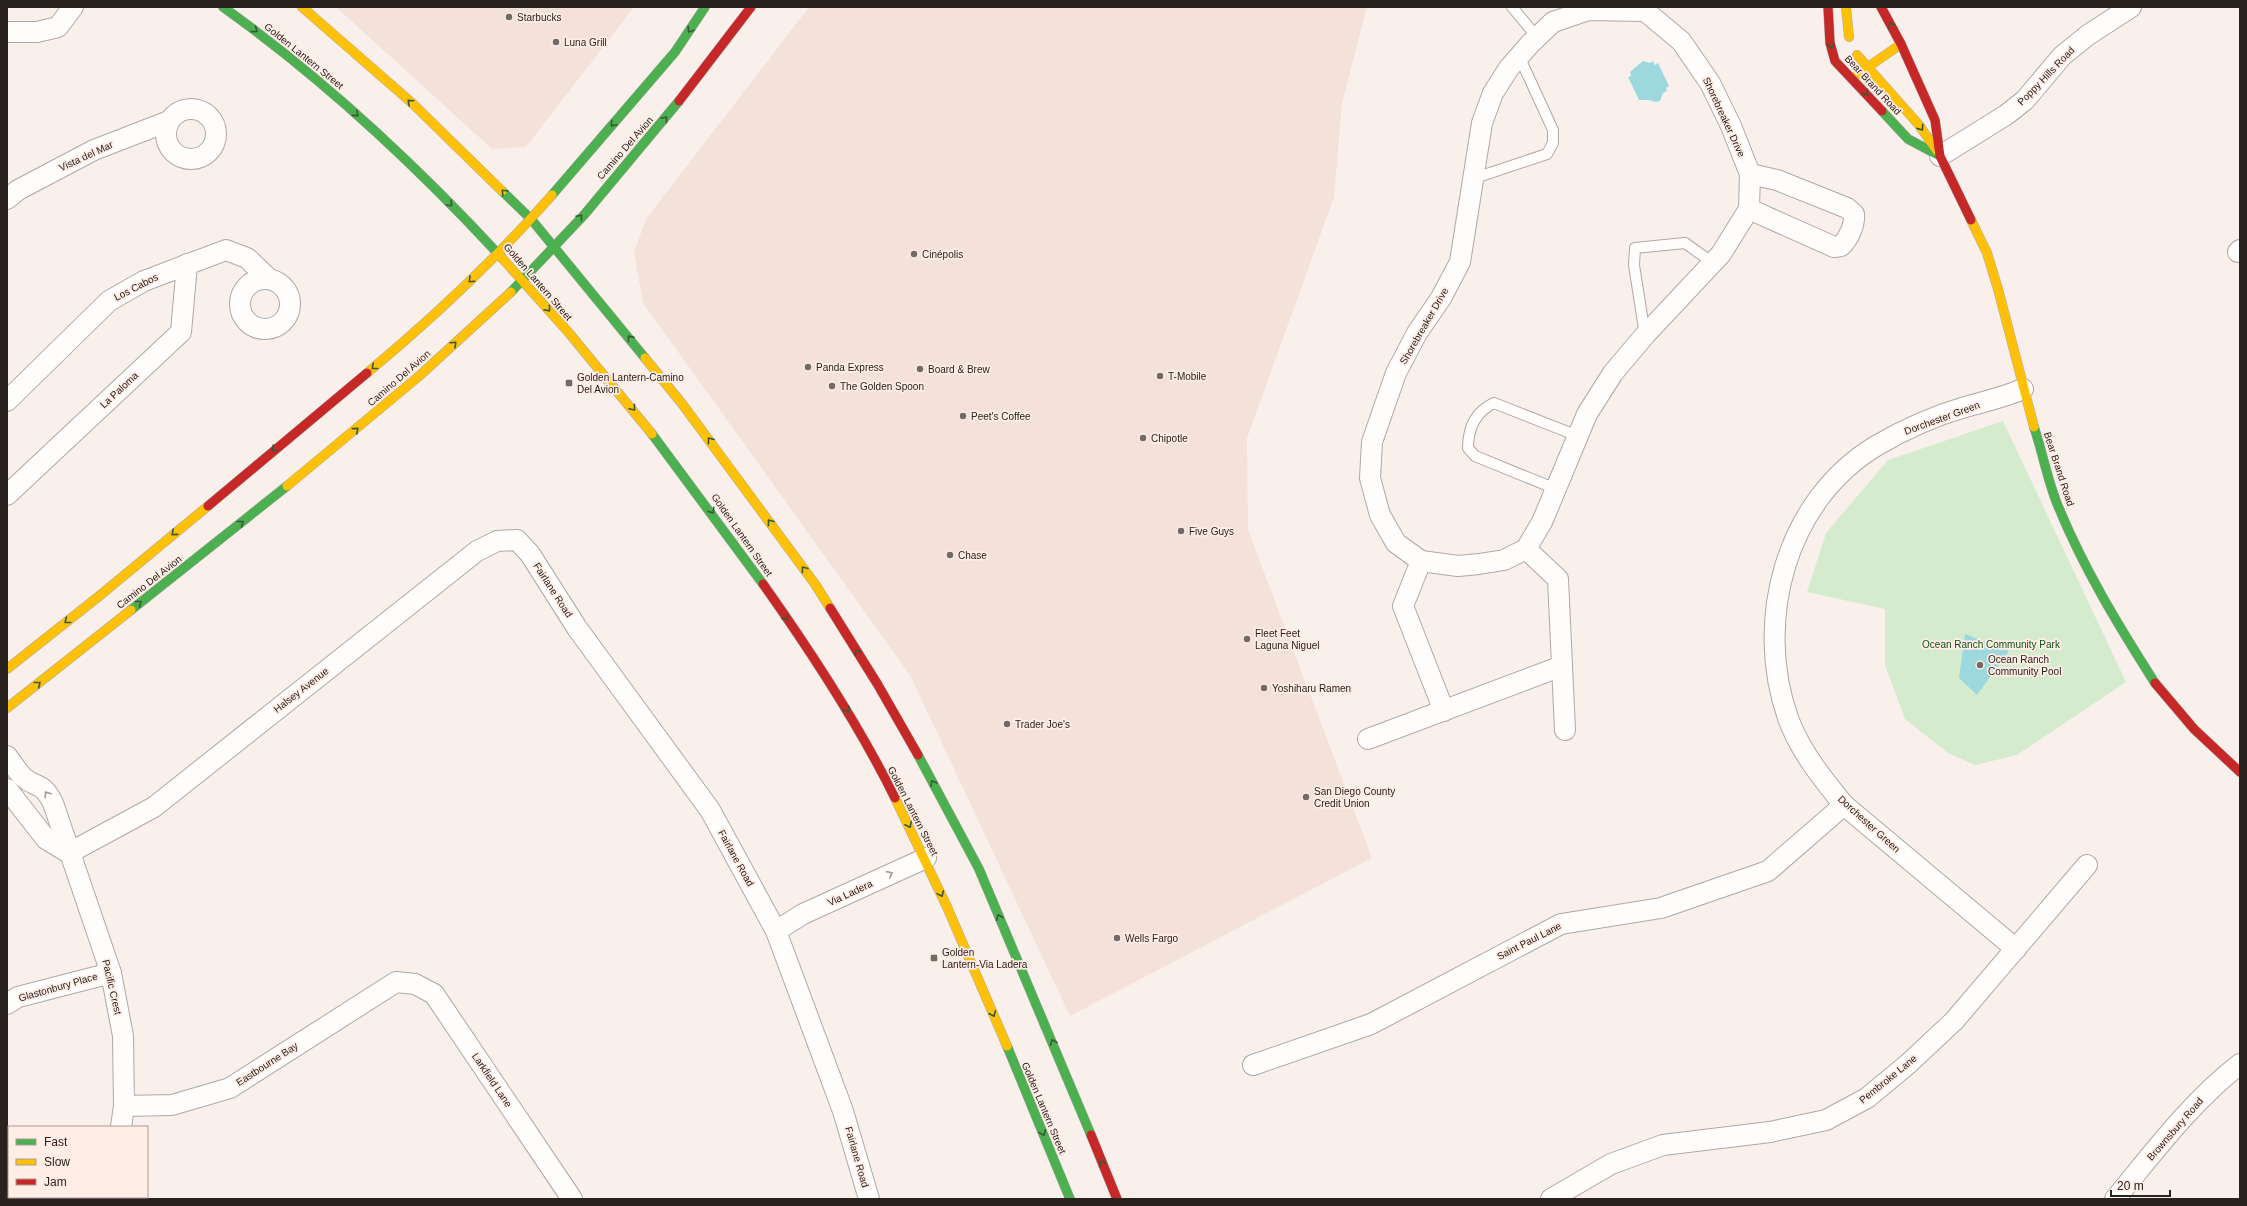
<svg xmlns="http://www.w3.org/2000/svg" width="2247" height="1206" viewBox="0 0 2247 1206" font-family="Helvetica,sans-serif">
	<rect width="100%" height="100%" fill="#f9f0ec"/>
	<g fill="#f3e1da">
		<path d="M336,7H634L526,147L492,149Z"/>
		<path d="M809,7H1367L1342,103L1334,197L1247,438L1248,530L1372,858L1070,1016L910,675L643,303L634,252L646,219Z"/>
	</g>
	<path fill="#d4ebce" d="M2003,421L2126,682L2017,755L1975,765L1948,753L1905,719L1885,665V609L1807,592L1826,533L1888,460Z"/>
	<g fill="#9dd8df">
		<path d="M1643,61L1650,63L1653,61L1655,65L1658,63L1669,86L1666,88L1667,91L1663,93L1660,101L1656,102L1648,100H1639L1628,77L1631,76L1630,72Z"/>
		<path d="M1965,634L2009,651L1977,695L1959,678Z"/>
	</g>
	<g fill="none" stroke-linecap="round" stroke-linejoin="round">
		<g stroke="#afa8a5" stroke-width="12">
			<g id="lane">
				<path d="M1512,7L1537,37"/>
				<path d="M1472,179L1547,154L1553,143V130L1519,56"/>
				<path d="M1645,335L1634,265L1635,248L1685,243L1713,263"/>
				<path d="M1556,489L1475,456L1468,448C1468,428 1475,412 1494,403L1578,436"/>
			</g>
		</g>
		<g stroke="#afa8a5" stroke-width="22">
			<g id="street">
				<path d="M1588,10L1645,11L1681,41L1710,83L1731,126L1750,174L1749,209L1721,254L1645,335L1613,373L1587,414L1542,522L1526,549L1504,560L1479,564L1458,566L1421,561L1396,543L1380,515L1370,478L1372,442L1396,373L1417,333L1441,298L1460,262L1482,123L1493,93L1509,68L1530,44L1553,22Z"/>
				<path d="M7,32H37L58,27L73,7"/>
				<circle cx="191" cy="134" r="25"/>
				<path d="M1940,156L2006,115L2025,100L2062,56L2088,35L2131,7"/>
				<path d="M7,199L18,190L94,150L169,121"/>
				<path d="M1749,209L1834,247L1841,246C1849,238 1855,225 1854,214L1847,208L1777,180L1750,174"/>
				<path d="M2238,252L2240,250"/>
				<circle cx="265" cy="304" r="25"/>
				<path d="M7,401L109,301L144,281L226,250L247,258L268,278"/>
				<path d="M7,495L181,332L187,264"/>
				<path d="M1526,549L1558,579L1565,730"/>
				<path d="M1421,561L1403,606L1444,711"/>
				<path d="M1368,739L1562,666"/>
				<path d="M7,756C12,763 17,771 23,777C37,789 42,781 53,803L111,973L123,1036L124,1106L121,1127"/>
				<path d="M7,789L46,839L69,853"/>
				<path d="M69,853L154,807L477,551L497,541L517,540L530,554L577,628L710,810L776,931L843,1111L869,1199"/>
				<path d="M776,931L803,914L926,858"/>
				<path d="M2016,949L1844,805C1822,778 1800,751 1788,718C1754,621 1785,501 1876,446C1903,430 1934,416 1965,407C1984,402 2004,397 2023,389"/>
				<path d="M7,1004L18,997L111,973"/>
				<path d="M1253,1065L1371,1024L1561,924L1661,908L1768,871L1844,805"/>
				<path d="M124,1106L172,1105L230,1088L396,982L415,984L434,994L572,1199"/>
				<path d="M109,1199L110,1197"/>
				<path d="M1551,1199L1611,1164L1663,1145L1770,1132L1826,1120L1867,1098L1908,1064L1954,1021L2087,865"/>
				<path d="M2115,1199C2154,1152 2192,1101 2240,1064"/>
			</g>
		</g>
		<g stroke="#afa8a5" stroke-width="10">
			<g id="fast">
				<path d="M223,7C325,80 417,166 502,258"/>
				<path d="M1882,111L1908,139L1940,156"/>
				<path d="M502,191L531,219L645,358"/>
				<path d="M552,195L675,52L705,7"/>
				<path d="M511,292L584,215L679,101"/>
				<path d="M2034,427C2042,451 2047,477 2056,501C2082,566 2118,625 2155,683"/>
				<path d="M652,434L763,584"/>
				<path d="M131,610L287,486"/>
				<path d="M918,755L979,869L1091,1135"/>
				<path d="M1007,1046L1070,1199"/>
			</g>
		</g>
		<g stroke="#afa8a5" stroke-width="10">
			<g id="slow">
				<path d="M302,7L412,103L502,191"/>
				<path d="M1846,7L1849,37"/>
				<path d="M1857,55L1919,125L1937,151"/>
				<path d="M1858,74L1901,44"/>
				<path d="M1971,220L1987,253L1998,289L2034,427"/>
				<path d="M502,258L569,333L652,434"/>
				<path d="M645,358L683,405L815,584L830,608"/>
				<path d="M367,373C433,318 496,259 552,195"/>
				<path d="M287,486L418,377L511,292"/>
				<path d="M7,669L98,597L208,506"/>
				<path d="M7,708L131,610"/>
				<path d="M895,798L947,907L1007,1046"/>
			</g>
		</g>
		<g stroke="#afa8a5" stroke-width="10">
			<g id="jam">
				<path d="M1828,7L1830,43L1835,61L1882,111"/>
				<path d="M1881,7L1901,44L1935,120L1940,156L1971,220"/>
				<path d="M679,101L751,7"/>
				<path d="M208,506L367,373"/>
				<path d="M763,584C812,653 858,723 895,798"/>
				<path d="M830,608L878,685L918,755"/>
				<path d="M2155,683L2194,729L2240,772"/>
				<path d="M1091,1135L1117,1199"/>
			</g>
		</g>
		<use href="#lane" stroke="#fefdfc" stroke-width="10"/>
		<use href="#street" stroke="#fefdfc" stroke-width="20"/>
		<use href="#fast" stroke="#4caf50" stroke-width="9"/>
		<use href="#slow" stroke="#ffc107" stroke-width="9"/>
		<use href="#jam" stroke="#c62828" stroke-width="9"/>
	</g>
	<defs><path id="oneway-chevron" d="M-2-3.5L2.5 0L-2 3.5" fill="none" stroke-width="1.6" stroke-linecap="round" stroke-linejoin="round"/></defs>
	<g stroke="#375a33">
		<use href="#oneway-chevron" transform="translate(1891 25) rotate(-117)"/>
		<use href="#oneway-chevron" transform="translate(255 30) rotate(37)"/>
		<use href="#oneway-chevron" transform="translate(690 30) rotate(124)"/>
		<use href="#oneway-chevron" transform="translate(1831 46) rotate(81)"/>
		<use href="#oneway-chevron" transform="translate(1866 93) rotate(46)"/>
		<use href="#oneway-chevron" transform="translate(410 102) rotate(-138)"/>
		<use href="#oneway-chevron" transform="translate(356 114) rotate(41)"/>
		<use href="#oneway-chevron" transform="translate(665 119) rotate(-50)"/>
		<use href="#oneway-chevron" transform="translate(613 124) rotate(131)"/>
		<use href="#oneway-chevron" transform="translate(1921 128) rotate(55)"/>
		<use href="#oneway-chevron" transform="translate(504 192) rotate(-135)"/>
		<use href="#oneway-chevron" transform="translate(450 204) rotate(45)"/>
		<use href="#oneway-chevron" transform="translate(580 217) rotate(-49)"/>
		<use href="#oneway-chevron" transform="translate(471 280) rotate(137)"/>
		<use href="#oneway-chevron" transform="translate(548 309) rotate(49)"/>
		<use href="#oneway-chevron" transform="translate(630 338) rotate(-129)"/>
		<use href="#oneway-chevron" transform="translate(454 344) rotate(-43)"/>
		<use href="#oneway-chevron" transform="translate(374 367) rotate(141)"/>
		<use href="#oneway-chevron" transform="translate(633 408) rotate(50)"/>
		<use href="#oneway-chevron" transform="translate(356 430) rotate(-40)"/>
		<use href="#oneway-chevron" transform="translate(710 440) rotate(-127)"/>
		<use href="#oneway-chevron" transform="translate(274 449) rotate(141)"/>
		<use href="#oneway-chevron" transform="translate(712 511) rotate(54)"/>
		<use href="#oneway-chevron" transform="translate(770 522) rotate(-126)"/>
		<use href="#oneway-chevron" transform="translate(241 523) rotate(-38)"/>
		<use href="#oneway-chevron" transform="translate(174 533) rotate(140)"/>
		<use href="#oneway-chevron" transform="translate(804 569) rotate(-127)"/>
		<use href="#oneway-chevron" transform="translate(139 603) rotate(-38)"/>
		<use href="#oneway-chevron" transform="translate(786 618) rotate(55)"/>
		<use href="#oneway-chevron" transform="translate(67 621) rotate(142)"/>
		<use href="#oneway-chevron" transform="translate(857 652) rotate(-122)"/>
		<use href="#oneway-chevron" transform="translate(38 684) rotate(-38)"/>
		<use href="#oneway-chevron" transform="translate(847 710) rotate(59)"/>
		<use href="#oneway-chevron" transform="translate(933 783) rotate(-120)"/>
		<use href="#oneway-chevron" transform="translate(909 825) rotate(63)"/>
		<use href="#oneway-chevron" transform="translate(941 894) rotate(66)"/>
		<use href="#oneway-chevron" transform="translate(999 917) rotate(-113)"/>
		<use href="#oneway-chevron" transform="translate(993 1014) rotate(67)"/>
		<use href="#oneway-chevron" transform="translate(1053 1042) rotate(-112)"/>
		<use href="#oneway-chevron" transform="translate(1043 1133) rotate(68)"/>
		<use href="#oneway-chevron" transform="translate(1102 1163) rotate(-112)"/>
	</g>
	<g stroke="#9e9a99">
		<use href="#oneway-chevron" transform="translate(47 794) rotate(-124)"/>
		<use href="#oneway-chevron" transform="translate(890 874) rotate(-24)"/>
	</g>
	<g fill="#726a67" stroke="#ffede6" stroke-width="1.5">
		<circle cx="509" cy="17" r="4"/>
		<circle cx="556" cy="42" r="4"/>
		<circle cx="914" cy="254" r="4"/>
		<circle cx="808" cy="367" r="4"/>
		<circle cx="920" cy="369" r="4"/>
		<circle cx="1160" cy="376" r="4"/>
		<rect x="565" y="379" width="8" height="8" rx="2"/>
		<circle cx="832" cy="386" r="4"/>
		<circle cx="963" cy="416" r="4"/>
		<circle cx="1143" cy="438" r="4"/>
		<circle cx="1181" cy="531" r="4"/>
		<circle cx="950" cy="555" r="4"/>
		<circle cx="1247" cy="639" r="4"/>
		<circle cx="1980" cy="665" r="4"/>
		<circle cx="1264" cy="688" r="4"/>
		<circle cx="1007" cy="724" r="4"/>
		<circle cx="1306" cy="797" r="4"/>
		<circle cx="1117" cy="938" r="4"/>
		<rect x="930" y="954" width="8" height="8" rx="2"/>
	</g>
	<g text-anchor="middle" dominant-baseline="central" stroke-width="3.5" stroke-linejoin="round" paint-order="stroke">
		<g font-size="10" fill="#29221f" stroke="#ffede6" text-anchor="start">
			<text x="517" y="17">Starbucks</text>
			<text x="564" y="42">Luna Grill</text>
			<text x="922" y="254">Cinépolis</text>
			<text x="816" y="367">Panda Express</text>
			<text x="928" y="369">Board &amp; Brew</text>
			<text x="1168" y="376">T-Mobile</text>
			<text x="577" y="377">Golden Lantern-Camino<tspan x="577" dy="12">Del Avion</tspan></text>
			<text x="840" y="386">The Golden Spoon</text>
			<text x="971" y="416">Peet's Coffee</text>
			<text x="1151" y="438">Chipotle</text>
			<text x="1189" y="531">Five Guys</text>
			<text x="958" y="555">Chase</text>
			<text x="1255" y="633">Fleet Feet<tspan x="1255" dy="12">Laguna Niguel</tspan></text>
			<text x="1988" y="659">Ocean Ranch<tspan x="1988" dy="12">Community Pool</tspan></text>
			<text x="1272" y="688">Yoshiharu Ramen</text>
			<text x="1015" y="724">Trader Joe's</text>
			<text x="1314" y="791">San Diego County<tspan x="1314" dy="12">Credit Union</tspan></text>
			<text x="1125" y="938">Wells Fargo</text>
			<text x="942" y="952">Golden<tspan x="942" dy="12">Lantern-Via Ladera</tspan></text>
		</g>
		<g font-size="10" fill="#29221f" stroke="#ffede6">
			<text transform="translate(304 56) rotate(39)">Golden Lantern Street</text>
			<text transform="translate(2046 76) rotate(-46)">Poppy Hills Road</text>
			<text transform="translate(1873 85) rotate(47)">Bear Brand Road</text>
			<text transform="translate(1724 117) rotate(65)">Shorebreaker Drive</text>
			<text transform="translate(625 148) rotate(-49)">Camino Del Avion</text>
			<text transform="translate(86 156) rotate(-25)">Vista del Mar</text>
			<text transform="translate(538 282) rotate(49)">Golden Lantern Street</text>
			<text transform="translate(136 287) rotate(-27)">Los Cabos</text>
			<text transform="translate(1424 326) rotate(-60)">Shorebreaker Drive</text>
			<text transform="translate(399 378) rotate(-41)">Camino Del Avion</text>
			<text transform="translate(119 390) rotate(-43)">La Paloma</text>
			<text transform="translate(1942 418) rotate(-20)">Dorchester Green</text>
			<text transform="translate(2059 469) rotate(72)">Bear Brand Road</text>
			<text transform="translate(742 535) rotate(55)">Golden Lantern Street</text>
			<text transform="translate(149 582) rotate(-38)">Camino Del Avion</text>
			<text transform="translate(553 590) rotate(57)">Fairlane Road</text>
			<text transform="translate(301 690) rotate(-38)">Halsey Avenue</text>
			<text transform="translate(913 811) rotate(63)">Golden Lantern Street</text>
			<text transform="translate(1869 824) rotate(42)">Dorchester Green</text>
			<text transform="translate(736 858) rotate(61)">Fairlane Road</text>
			<text transform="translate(850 893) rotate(-25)">Via Ladera</text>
			<text transform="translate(1529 941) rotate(-27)">Saint Paul Lane</text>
			<text transform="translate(58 987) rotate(-16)">Glastonbury Place</text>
			<text transform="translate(112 987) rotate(77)">Pacific Crest</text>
			<text transform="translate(267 1064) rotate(-33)">Eastbourne Bay</text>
			<text transform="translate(1888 1079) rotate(-39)">Pembroke Lane</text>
			<text transform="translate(492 1080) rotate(56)">Larkfield Lane</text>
			<text transform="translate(1044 1108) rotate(67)">Golden Lantern Street</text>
			<text transform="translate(2175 1129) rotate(-49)">Brownsbury Road</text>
			<text transform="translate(857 1157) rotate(74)">Fairlane Road</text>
		</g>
		<g font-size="10" fill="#095316" stroke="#ffede6">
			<text x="1991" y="644">Ocean Ranch Community Park</text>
		</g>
	</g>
	<rect width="2247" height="1206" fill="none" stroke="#29221f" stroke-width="16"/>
	<rect x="8" y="1126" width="140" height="72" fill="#ffede6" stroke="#a99c96"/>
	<rect x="16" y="1139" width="20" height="6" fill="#4caf50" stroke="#a99c96"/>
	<text x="44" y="1146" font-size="12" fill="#29221f">Fast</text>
	<rect x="16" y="1159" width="20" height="6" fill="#ffc107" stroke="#a99c96"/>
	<text x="44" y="1166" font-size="12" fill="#29221f">Slow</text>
	<rect x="16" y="1179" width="20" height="6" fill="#c62828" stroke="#a99c96"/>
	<text x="44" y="1186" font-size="12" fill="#29221f">Jam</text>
	<path d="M2111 1190v6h59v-6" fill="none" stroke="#29221f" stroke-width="2"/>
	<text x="2117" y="1190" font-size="12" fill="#29221f" stroke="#ffede6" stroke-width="3" paint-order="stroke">20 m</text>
</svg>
